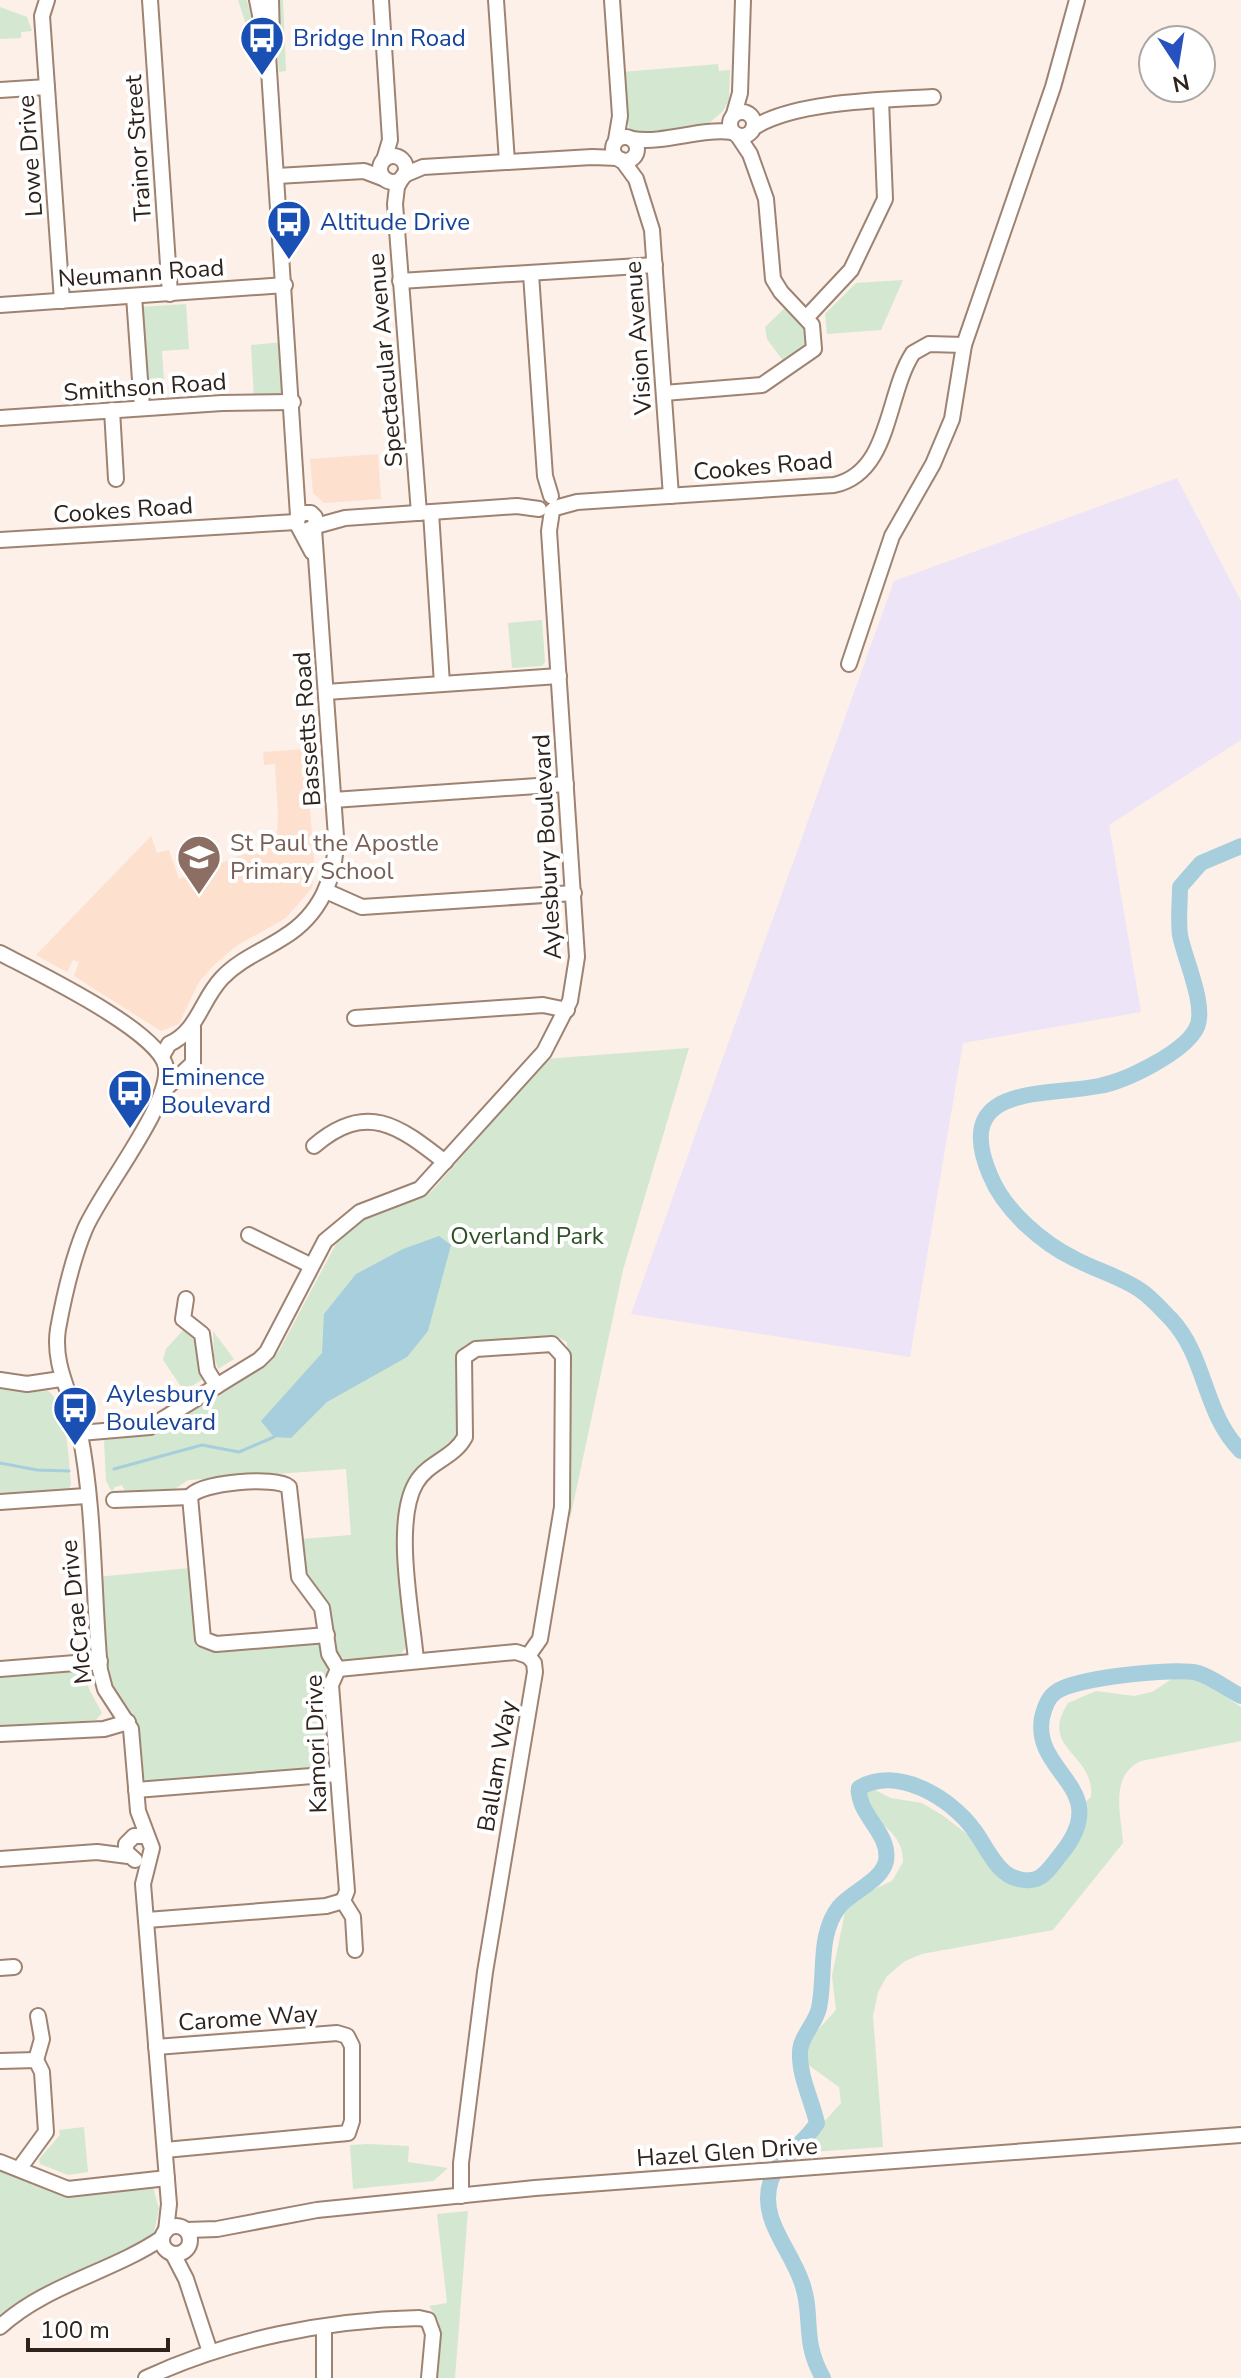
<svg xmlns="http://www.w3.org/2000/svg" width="1241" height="2378" viewBox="0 0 1241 2378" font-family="'Nunito Sans',sans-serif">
	<rect width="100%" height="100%" fill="#fcf0e8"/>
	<g fill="#fee0ce">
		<path d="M378,454L381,499L324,503L313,493L310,459Z"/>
		<path d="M305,749L315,871L312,888L286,918L236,946L213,966L199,982L179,1024L161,1031L74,976L79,962L73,960L67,972L36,955L151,836L157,853L169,850L179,879L276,842L278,816L275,764L264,765L263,752Z"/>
	</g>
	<path fill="#eee4f8" d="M1177,478L1241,601V740L1109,825L1141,1012L963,1043L910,1357L631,1314L894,581Z"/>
	<g fill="#d4e7d0">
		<path d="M238,0H247L254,28H247Z"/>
		<path d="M274,0H283L286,71L279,72Z"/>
		<path d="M0,7L27,17L32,31L21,32V38L0,39Z"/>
		<path d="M718,64L719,71L730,70L729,100L723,111L707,125L648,137L629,130L622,72Z"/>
		<path d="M903,280L881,330L827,334L825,314L856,283Z"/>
		<path d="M186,304L189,349L162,351L165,395L146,396L140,307Z"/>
		<path d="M787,306L808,327V342L784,362L767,339L765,327Z"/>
		<path d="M283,342L286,390L280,396L254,399L251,345Z"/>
		<path d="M542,620L545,662L542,666L512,668L508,623Z"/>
		<path d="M689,1048L623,1270L570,1519L567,1342L555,1336L466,1344C442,1370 472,1405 459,1434C451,1451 428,1457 417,1471C403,1487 401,1511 397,1530L401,1531L409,1643L400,1655L346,1661L334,1650L331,1617L321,1595L306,1575L301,1539L351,1535L346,1469L188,1480L175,1489L125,1491L122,1485L115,1487L112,1492L106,1481L104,1440L153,1435L264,1367L279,1351L337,1242L369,1216L432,1191L545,1059Z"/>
		<path d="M185,1328L199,1336L208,1376L184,1391L163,1360L166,1349Z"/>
		<path d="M213,1331L234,1359L218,1369L214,1356Z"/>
		<path d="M0,1386C13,1387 32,1385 44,1389C67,1396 69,1462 71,1483L68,1492L0,1496Z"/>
		<path d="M190,1568L207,1648L321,1639C332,1674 328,1728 331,1767L147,1783L141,1773L134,1720L108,1678L97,1577Z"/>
		<path d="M85,1669L89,1689L102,1713L96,1720L0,1727V1676Z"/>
		<path d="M1198,1677L1241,1707V1741L1141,1761C1109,1776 1121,1814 1123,1843L1053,1930L922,1954L905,1961L887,1976L878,1992L873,2016L883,2147L782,2154L786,2147L816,2131L841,2103L839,2087L803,2061L804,2045L836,2010L832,1976L845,1912L861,1895L892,1881L903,1862C905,1823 853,1815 850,1791L861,1783L891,1798L922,1803L942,1815L971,1837L1001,1880L1037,1886C1063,1874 1075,1838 1076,1811L1091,1797C1095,1752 1038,1750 1068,1703L1096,1691L1134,1696L1152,1692L1172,1679Z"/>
		<path d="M84,2127L88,2172L68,2175L40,2164L39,2159L60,2135L59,2130Z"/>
		<path d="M368,2144L409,2146L408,2162L448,2168L433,2181L353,2189L350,2145Z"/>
		<path d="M0,2167L68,2193L153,2187L159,2209L153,2237L10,2313L0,2316Z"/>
		<path d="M468,2211L455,2378H435L439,2321L429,2306L447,2303L437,2214Z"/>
	</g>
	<path fill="#a7cedd" d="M439,1236L451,1245L428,1331L407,1357L327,1402L291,1438L274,1437L261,1421L322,1353L324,1314L356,1274L403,1249Z"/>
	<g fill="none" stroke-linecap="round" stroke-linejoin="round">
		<g stroke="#a7cedd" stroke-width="3">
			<path d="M0,1463L37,1470L69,1471"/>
			<path d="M114,1469L202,1445L239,1452L274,1437"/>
		</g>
		<g stroke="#a7cedd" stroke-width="16">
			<path d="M1241,846L1201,863L1180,887C1180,902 1178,920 1180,935C1184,958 1208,1008 1196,1029C1183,1053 1126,1081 1099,1086C1044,1097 951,1083 990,1175C1004,1210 1042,1243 1075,1259C1096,1270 1121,1277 1140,1290C1151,1297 1162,1310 1171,1319C1207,1358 1203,1413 1241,1451"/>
			<path d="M823,2378C801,2339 814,2317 802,2283C790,2247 758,2219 771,2180C779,2156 804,2145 817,2123C812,2100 799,2077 800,2052C800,2037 816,2023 819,2008C826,1975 817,1935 839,1907C851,1892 882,1881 886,1861C891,1833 857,1815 859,1788C897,1765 951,1798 974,1830C984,1843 993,1865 1007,1874C1014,1879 1027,1882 1036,1879C1046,1876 1054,1862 1061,1854C1115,1788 1032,1774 1042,1718C1044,1709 1048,1697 1056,1692C1074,1678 1175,1667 1198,1673C1214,1678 1226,1689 1241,1696"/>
		</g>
		<g stroke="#9e8372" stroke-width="18">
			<g id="minor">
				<path d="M47,0L42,16L62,301"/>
				<path d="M150,0L170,294"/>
				<path d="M257,0L268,55L298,516"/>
				<path d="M381,0L390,140L384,160"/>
				<path d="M496,0L507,162"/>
				<path d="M612,0L620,116L616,140"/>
				<path d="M268,54L272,39L271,0"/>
				<path d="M0,90L47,87"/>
				<circle cx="742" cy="124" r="12"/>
				<path d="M734,114L740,93L743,0"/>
				<path d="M753,128C794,101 884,100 933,97"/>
				<circle cx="625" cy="149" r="12"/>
				<path d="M632,139C666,144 698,128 732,132"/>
				<circle cx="393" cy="169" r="13"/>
				<path d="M622,160L636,179L652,230L671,496"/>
				<path d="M404,175L423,167L592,157L618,158"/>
				<path d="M277,176L364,171L385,179"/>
				<path d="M403,176L397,187L395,204L419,513"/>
				<path d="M531,274L545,476L551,496"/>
				<path d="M400,281L655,265"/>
				<path d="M134,296L142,408"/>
				<path d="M0,305L285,285"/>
				<path d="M806,318L851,270L885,199L881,100"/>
				<path d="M664,393L762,385L814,349L812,325L781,292L773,279L766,199L750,154L738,136"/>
				<path d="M112,410L116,479"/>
				<path d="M0,418L222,403L293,402"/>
				<path d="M555,508L577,502L834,485C891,473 886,394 913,353L929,344L964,345"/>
				<path d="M431,512L442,684"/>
				<path d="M316,526L345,518L517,506L539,509"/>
				<path d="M303,532L316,526L315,517L311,513H301L296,522L312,552"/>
				<path d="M0,540L296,522"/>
				<path d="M849,664L892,536L933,464L952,419L964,345L1053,87L1077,0"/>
				<path d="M326,692L559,676"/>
				<path d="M333,800L566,784"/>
				<path d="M326,891L362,907L574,893"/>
				<path d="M0,953C34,971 162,1032 166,1068C170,1106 101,1191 85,1229C72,1260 64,1296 58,1329C52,1368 74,1397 80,1434C95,1511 93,1592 100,1670L105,1689L131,1729L138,1811L152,1848L143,1884L169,2204L166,2231"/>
				<path d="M355,1018L543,1005L567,1010"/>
				<path d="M162,1056L169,1044C198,1031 201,1000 222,978C240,959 263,951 284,937C320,915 336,878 336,837L314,529"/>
				<path d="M162,1092L193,1063V1027"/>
				<path d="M314,1146C367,1100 400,1127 445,1162"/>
				<path d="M249,1235L310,1265"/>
				<path d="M186,1299L183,1319L202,1334L207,1370L217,1386"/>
				<path d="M0,1380L27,1384L61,1379"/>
				<path d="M80,1433L150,1427L259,1360L267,1352L325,1241L360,1212L420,1189L544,1052L570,1001L577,957L549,531L552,511"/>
				<path d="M190,1497C199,1482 276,1476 289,1487L299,1577L322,1608L329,1654L338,1669"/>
				<path d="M190,1497L203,1639L216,1644L327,1635"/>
				<path d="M114,1500L190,1497"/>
				<path d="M0,1502L86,1496"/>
				<path d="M416,1660C412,1614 393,1522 416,1483C428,1462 454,1458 465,1437L464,1357L476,1349L552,1344L563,1356L562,1507L540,1639L528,1656"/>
				<path d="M0,1669L100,1661"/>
				<path d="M338,1669L331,1685L347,1891L343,1901L353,1917L355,1950"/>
				<path d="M338,1669L516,1652L528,1656"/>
				<path d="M0,1734L104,1729L128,1722"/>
				<path d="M136,1790L337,1774"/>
				<path d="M0,1859L97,1852L128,1856"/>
				<path d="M135,1860L126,1852V1844L134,1836H145"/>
				<path d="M147,1920L326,1906L343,1901"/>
				<path d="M0,1968L14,1967"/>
				<path d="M156,2047L337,2033L347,2036L352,2046V2121L348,2133L165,2150"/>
				<path d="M36,2060L42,2039L38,2016"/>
				<path d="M0,2061L36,2060L42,2072L46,2132L19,2169"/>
				<path d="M0,2162L68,2189L167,2178"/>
				<path d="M461,2196V2163L485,1972L535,1672L534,1663L528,1656"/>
				<circle cx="176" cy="2240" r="14"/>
				<path d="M187,2230L217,2229L317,2210L535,2188L1241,2135"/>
				<path d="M173,2254L186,2279L210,2352"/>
				<path d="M0,2327C45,2285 112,2272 162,2238"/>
				<path d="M146,2378C230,2339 326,2320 419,2318L428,2320L433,2334L429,2378"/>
				<path d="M324,2378V2327"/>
			</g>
		</g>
		<use href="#minor" stroke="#fff" stroke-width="14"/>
	</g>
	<defs>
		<g id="bus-pin" transform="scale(2.3)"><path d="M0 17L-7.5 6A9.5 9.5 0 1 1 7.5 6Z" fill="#1a4fb4" stroke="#fff"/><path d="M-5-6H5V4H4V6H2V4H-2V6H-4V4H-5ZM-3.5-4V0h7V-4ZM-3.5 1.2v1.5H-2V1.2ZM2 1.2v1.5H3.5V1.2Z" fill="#fff"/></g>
		<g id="school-pin" transform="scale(2.3)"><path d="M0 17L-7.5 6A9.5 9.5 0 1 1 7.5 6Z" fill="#8d6e63" stroke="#fff"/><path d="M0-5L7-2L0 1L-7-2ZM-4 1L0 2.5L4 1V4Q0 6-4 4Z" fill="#fff"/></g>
	</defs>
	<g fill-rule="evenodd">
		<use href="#bus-pin" x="262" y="38"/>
		<use href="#bus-pin" x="289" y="222"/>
		<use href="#school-pin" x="199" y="857"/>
		<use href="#bus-pin" x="130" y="1091"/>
		<use href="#bus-pin" x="75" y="1408"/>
	</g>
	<g text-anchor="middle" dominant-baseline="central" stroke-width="8" stroke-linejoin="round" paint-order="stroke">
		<g font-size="24" fill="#164399" stroke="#fff" text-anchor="start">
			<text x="293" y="38">Bridge Inn Road</text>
			<text x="320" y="222">Altitude Drive</text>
			<text x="161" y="1077">Eminence<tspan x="161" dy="28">Boulevard</tspan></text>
			<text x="106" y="1394">Aylesbury<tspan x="106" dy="28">Boulevard</tspan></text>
		</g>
		<g font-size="24" fill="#2e231c" stroke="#fff">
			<text transform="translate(138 148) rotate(-94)">Trainor Street</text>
			<text transform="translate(30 156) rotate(-94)">Lowe Drive</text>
			<text transform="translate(141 273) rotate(-4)">Neumann Road</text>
			<text transform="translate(638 338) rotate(-94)">Vision Avenue</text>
			<text transform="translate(385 360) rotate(-95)">Spectacular Avenue</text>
			<text transform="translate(145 387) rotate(-4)">Smithson Road</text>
			<text transform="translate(763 466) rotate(-5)">Cookes Road</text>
			<text transform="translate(123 510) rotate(-4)">Cookes Road</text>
			<text transform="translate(307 729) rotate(-94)">Bassetts Road</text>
			<text transform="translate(547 847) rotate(-93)">Aylesbury Boulevard</text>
			<text transform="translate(76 1612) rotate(-96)">McCrae Drive</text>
			<text transform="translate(316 1744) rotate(-92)">Kamori Drive</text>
			<text transform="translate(497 1766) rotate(-80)">Ballam Way</text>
			<text transform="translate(248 2018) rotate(-4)">Carome Way</text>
			<text transform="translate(727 2152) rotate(-4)">Hazel Glen Drive</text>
		</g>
		<g font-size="24" fill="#785e54" stroke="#fff" text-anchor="start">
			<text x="230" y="843">St Paul the Apostle<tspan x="230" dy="28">Primary School</tspan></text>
		</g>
		<g font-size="24" fill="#2e5027" stroke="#fff">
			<text x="527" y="1236">Overland Park</text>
		</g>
	</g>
	<g transform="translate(1177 64) rotate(168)"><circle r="38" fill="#ffffff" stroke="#aba7a4" stroke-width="2"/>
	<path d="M0-6L14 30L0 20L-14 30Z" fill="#2851c0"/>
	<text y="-12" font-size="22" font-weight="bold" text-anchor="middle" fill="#2e231c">N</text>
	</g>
	<path d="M28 2338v12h140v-12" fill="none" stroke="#2e231c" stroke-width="4"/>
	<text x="40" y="2338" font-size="24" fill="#2e231c" stroke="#ffffff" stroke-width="6" paint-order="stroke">100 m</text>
</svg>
